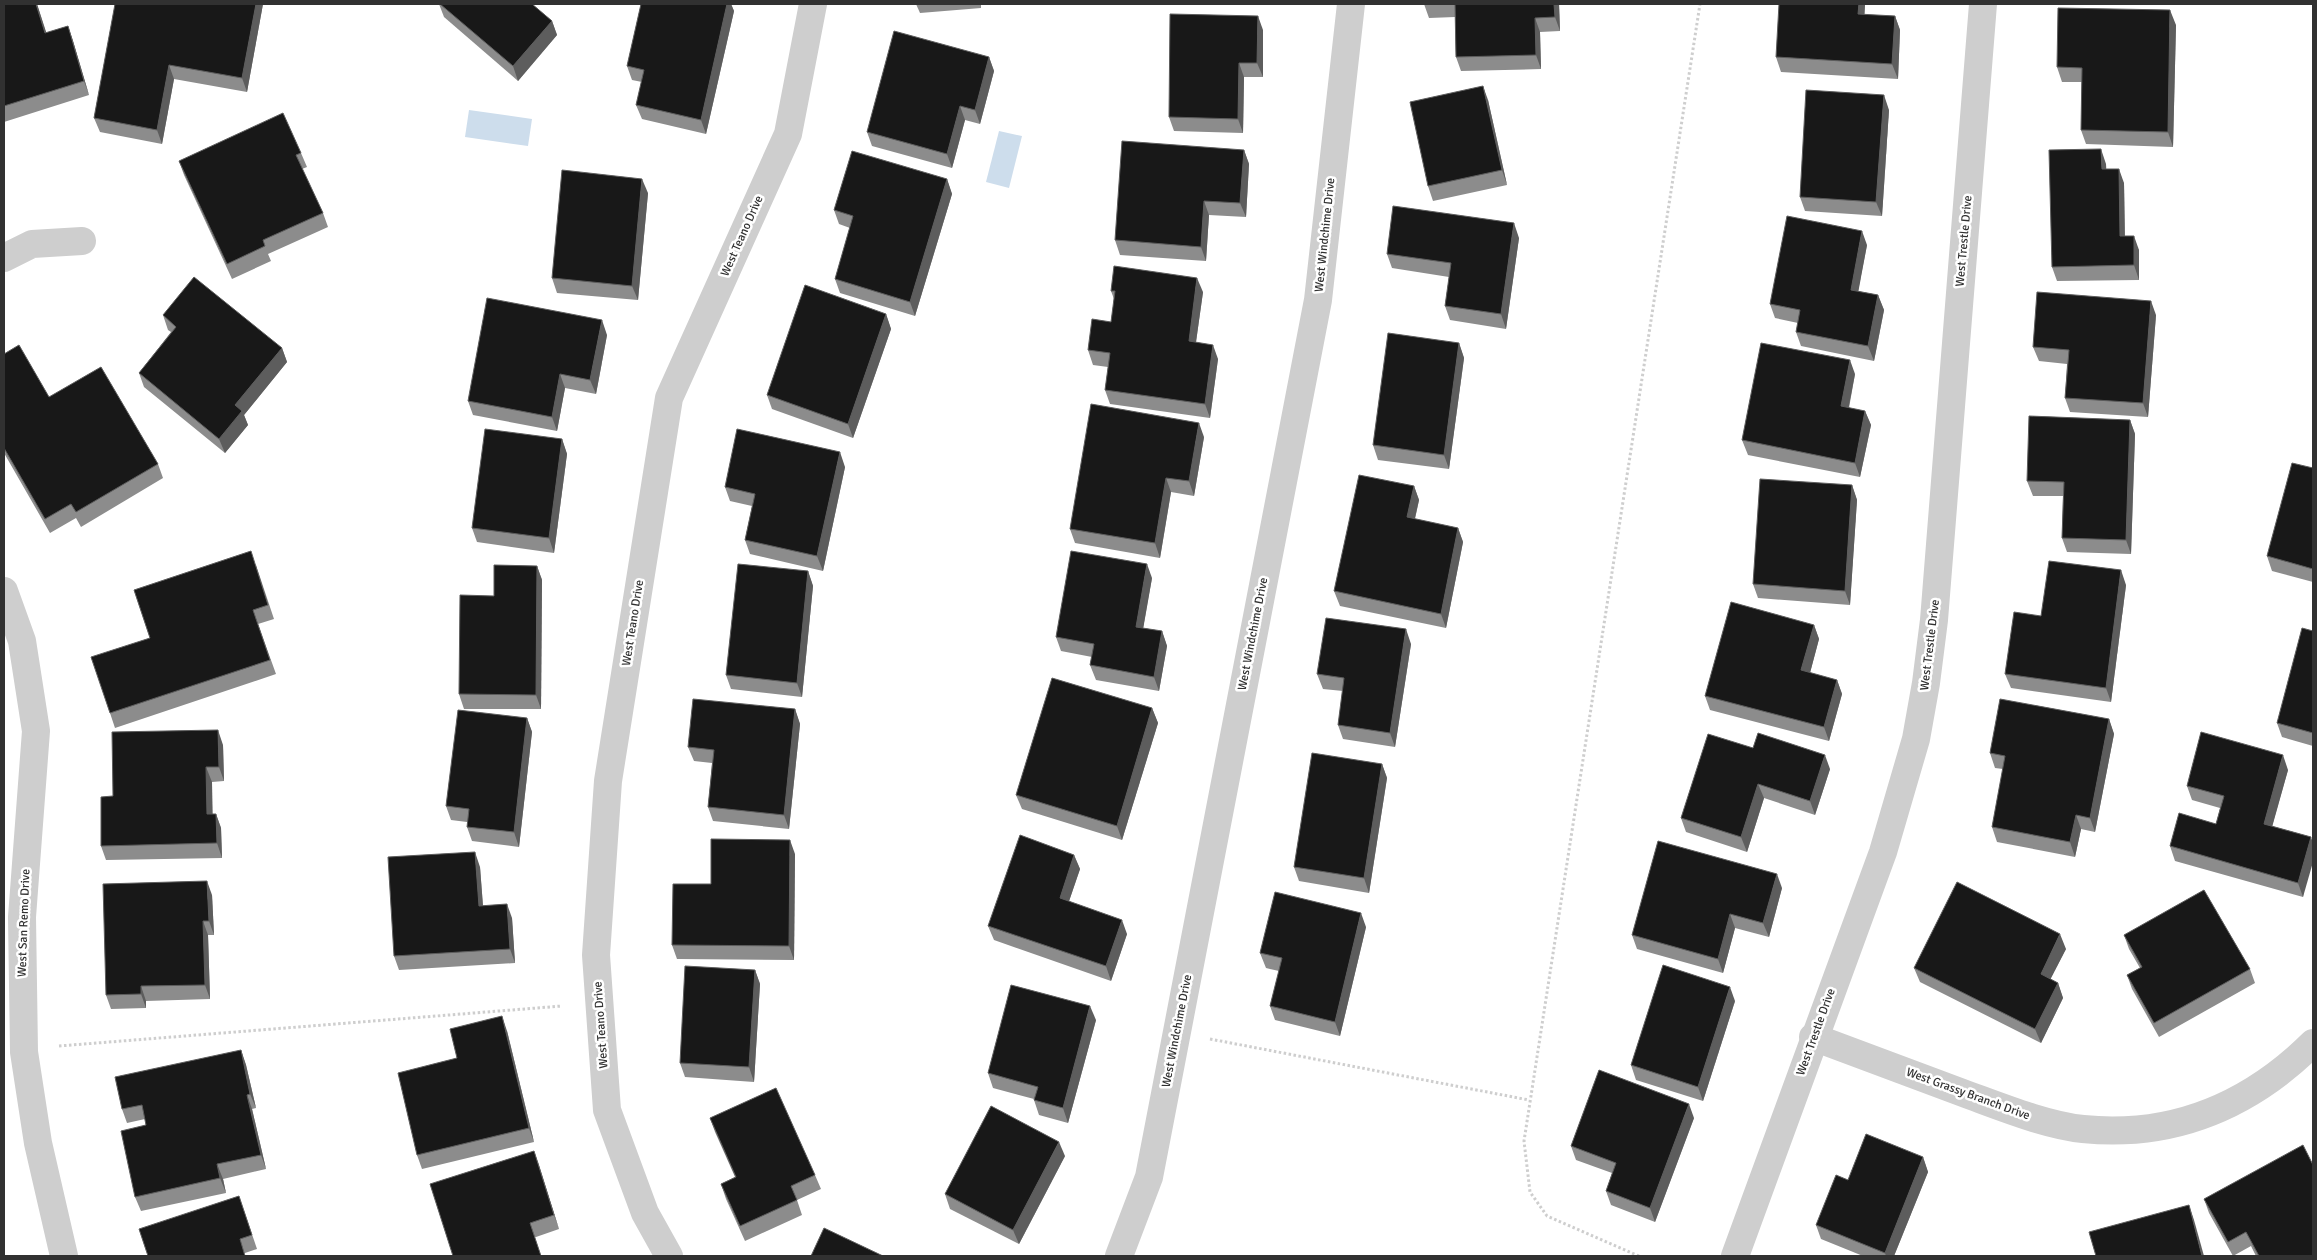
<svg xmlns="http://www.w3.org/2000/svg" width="2317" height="1260" viewBox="0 0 2317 1260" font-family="Signika,sans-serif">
	<rect width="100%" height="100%" fill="#fff"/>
	<g fill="#cdddec">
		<path d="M469,110L532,119L528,146L465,137Z"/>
		<path d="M999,131L1022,136L1009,188L986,182Z"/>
	</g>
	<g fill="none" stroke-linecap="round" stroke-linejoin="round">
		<g stroke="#cecece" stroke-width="3" stroke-dasharray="2.5 2.5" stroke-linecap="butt">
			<path d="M1210,1039L1529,1100"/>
			<path d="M59,1046L562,1006"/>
			<path d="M1639,1256L1547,1216L1530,1192L1524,1141L1700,4"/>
		</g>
		<g stroke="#cecece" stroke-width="28">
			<path d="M4,258L32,244L82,241"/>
			<path d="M4,591L22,641L36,731L22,917L24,1052L38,1143L64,1256"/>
			<path d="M1813,1037C1863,1056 1913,1074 1963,1093C1999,1106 2045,1125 2083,1129C2173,1138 2249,1106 2313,1043"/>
			<path d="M669,1256L645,1213L607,1110L596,955L608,781L669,398L788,134L813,4"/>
			<path d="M1119,1256L1149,1177L1318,300L1351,4"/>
			<path d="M1735,1256L1883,852L1916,739L1926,683L1934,620L1983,4"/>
		</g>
	</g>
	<g fill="#8c8c8c">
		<path d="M4,4H37L46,33L68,26L73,41L89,95L4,122Z"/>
		<path d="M115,4H263L247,92L174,79L162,144L100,132L94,118Z"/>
		<path d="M439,4H532L552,21L557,35L518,81L444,17Z"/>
		<path d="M641,4H731L734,11L706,134L642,119L636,105L642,82L632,80L627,66Z"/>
		<path d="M916,4H981V8L920,13Z"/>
		<path d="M1424,4H1559L1560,31L1540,32L1541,69L1461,71L1456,57L1455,17L1429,18Z"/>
		<path d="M1865,4L1864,15L1895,16L1900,30L1898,79L1781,72L1776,57Z"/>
		<path d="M2176,25L2173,147L2086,144L2081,130L2082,82H2062L2057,67Z"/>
		<path d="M1263,30V77H1244L1243,133L1174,131L1169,117Z"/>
		<path d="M989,57L994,71L980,124L965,120L952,168L872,146L867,132Z"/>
		<path d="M1488,100L1507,185L1433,201L1428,186Z"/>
		<path d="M1889,110L1882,216L1805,211L1800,197Z"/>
		<path d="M1244,150L1249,164L1246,217L1209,215L1206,261L1120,255L1115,240Z"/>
		<path d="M301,153L307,167L302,169L323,213L328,227L268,254L271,261L232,279L184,175L179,161Z"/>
		<path d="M2106,164V169L2124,183L2125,236L2139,250V280L2057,281L2052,267Z"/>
		<path d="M947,179L952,194L915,316L840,293L835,279L850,228L839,224L834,210Z"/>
		<path d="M648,193L638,300L557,293L552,278Z"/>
		<path d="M1519,238L1506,329L1450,320L1445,306L1449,277L1392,268L1387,254Z"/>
		<path d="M1867,245L1858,291L1878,295L1884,310L1874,361L1801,346L1796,332L1798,323L1775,318L1770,304Z"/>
		<path d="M1111,291L1203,292L1196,342L1218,359L1210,418L1110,404L1105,390L1108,367L1093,365L1088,350L1111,322L1114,299Z"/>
		<path d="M886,314L891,329L853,438L772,409L767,395Z"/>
		<path d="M163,315L282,348L287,362L244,415L248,425L225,453L144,387L139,373L171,332L168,330Z"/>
		<path d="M2156,315L2148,417L2070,412L2065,398L2067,364L2039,361L2033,347Z"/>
		<path d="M607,335L596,394L565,388L557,431L473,415L468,401Z"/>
		<path d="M1459,343L1464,358L1449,469L1378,460L1373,445Z"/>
		<path d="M4,354L49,397L158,464L163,478L81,527L76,518L50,533L4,453Z"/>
		<path d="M1855,374L1849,408L1865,411L1871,425L1860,477L1748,455L1742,440Z"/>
		<path d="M2130,420L2135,434L2131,554L2067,552L2062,538L2063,496H2033L2027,481Z"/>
		<path d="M1204,437L1194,496L1171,492L1160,558L1075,543L1070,529Z"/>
		<path d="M562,439L567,454L554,553L477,542L472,528Z"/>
		<path d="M845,467L823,571L750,554L745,540L752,506L730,501L725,487Z"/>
		<path d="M2313,468V582L2272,571L2267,556Z"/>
		<path d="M1852,485L1857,500L1850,605L1758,598L1753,584Z"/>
		<path d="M1414,486L1419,500L1415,519L1458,528L1463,542L1446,628L1340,606L1334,591Z"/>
		<path d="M256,565L274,619L258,624L276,674L115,728L110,713L150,638Z"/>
		<path d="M537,566L542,580L541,709H464L459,694L494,596Z"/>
		<path d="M808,571L813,586L802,697L731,689L726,675Z"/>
		<path d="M1152,578L1143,628L1162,631L1167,646L1159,691L1096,680L1090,665L1092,657L1061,651L1056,637Z"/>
		<path d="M2126,585L2111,702L2011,688L2005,674L2041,616Z"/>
		<path d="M1814,625L1819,639L1810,673L1837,680L1842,694L1829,741L1710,710L1705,696Z"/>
		<path d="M2313,631V746L2282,737L2277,723Z"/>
		<path d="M1411,644L1395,747L1343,739L1338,725L1343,691L1323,689L1317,674Z"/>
		<path d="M1152,708L1158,723L1122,840L1022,809L1016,795Z"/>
		<path d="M795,709L800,724L789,829L713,821L708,807L712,763L694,761L688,747Z"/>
		<path d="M527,718L532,732L519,847L472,841L467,827V822L451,820L446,806Z"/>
		<path d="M2109,719L2114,734L2095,832L2081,829L2075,857L1997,842L1992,827L2003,769L1995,768L1990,753Z"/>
		<path d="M223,745L224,781L212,782V814H216L221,828L222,858L106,860L101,846L113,796Z"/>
		<path d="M1753,748L1830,769L1815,815L1764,798L1747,852L1686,832L1681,818Z"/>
		<path d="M1382,764L1387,778L1369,893L1299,881L1294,867Z"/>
		<path d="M2288,770L2272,826L2311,837L2303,897L2175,861L2170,846L2216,824L2220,808L2192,800L2187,786Z"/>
		<path d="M795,854L794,960L677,959L672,945L711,884Z"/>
		<path d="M1074,855L1080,869L1069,901L1127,934L1111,981L994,940L988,926Z"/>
		<path d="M480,867L483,906L512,918L515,963L399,970L394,956Z"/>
		<path d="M1782,888L1769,937L1735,928L1723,973L1637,949L1632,935Z"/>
		<path d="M212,895L214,935H208L210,999L146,1001V1008L111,1009L106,995Z"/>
		<path d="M1366,927L1340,1036L1275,1020L1270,1006L1279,971L1266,968L1260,953Z"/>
		<path d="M2124,935L2250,969L2255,983L2159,1037L2132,989L2127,975L2140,968L2129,949Z"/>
		<path d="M2066,949L2050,979L2058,983L2063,998L2041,1043L1920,982L1914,968Z"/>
		<path d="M755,970L760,984L754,1082L685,1077L680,1063Z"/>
		<path d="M1735,1001L1703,1101L1636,1080L1631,1065Z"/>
		<path d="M1096,1020L1068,1123L1039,1115L1034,1100V1099L993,1088L988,1073Z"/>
		<path d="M507,1031L534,1142L422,1169L417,1155Z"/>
		<path d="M241,1050L246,1065L256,1108L252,1109L266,1169L223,1179L226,1193L141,1211L135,1197L146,1125L145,1119L127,1123L122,1109Z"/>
		<path d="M710,1118L815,1175L821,1189L797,1200L802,1215L745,1241L726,1199L721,1184L735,1177L715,1132Z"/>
		<path d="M1694,1118L1655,1222L1611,1205L1606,1191L1612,1173L1576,1160L1571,1146Z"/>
		<path d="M534,1151L559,1229L536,1237L453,1256Z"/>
		<path d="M1065,1156L1019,1244L950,1209L945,1194Z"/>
		<path d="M1923,1157L1928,1172L1894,1256H1863L1821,1239L1816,1225L1848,1180Z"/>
		<path d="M2313,1165V1256H2256L2251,1246L2233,1256L2209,1213L2204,1199Z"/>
		<path d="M244,1211L257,1249L245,1253L148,1256Z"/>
	</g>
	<g fill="#5d5d5d">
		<path d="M36,4H37L51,47L45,33Z"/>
		<path d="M256,4H263L247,92L242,78Z"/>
		<path d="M727,4H731L734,11L706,134L701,120Z"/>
		<path d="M1554,4H1559L1560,31L1555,17Z"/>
		<path d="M1859,4H1865L1864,28L1858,14Z"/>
		<path d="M2170,10L2176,25L2173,147L2168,132Z"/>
		<path d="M1258,16L1263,30V77L1257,63Z"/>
		<path d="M1895,16L1900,30L1898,79L1892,64Z"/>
		<path d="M1535,18L1540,32L1541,69L1536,55Z"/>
		<path d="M552,21L557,35L518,81L513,66Z"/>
		<path d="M68,26L73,41L89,95L84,81Z"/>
		<path d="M989,57L994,71L980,124L975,110Z"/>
		<path d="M1239,63L1244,77L1243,133L1238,119Z"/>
		<path d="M169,65L174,79L162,144L157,130Z"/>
		<path d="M1483,86L1488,100L1507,185L1502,170Z"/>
		<path d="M1884,95L1889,110L1882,216L1876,202Z"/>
		<path d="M960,106L965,120L952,168L947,154Z"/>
		<path d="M2101,149L2106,164L2107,183L2102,169Z"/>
		<path d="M1244,150L1249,164L1246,217L1240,203Z"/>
		<path d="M2119,169L2124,183L2125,250L2120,236Z"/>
		<path d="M642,179L648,193L638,300L632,286Z"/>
		<path d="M947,179L952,194L915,316L910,302Z"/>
		<path d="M1204,201L1209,215L1206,261L1201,247Z"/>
		<path d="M1514,223L1519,238L1506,329L1501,314Z"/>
		<path d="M1862,231L1867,245L1856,304L1851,290Z"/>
		<path d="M2134,236L2139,250V280L2134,265Z"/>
		<path d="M1197,278L1203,292L1194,356L1189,341Z"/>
		<path d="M1878,295L1884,310L1874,361L1868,346Z"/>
		<path d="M2151,301L2156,315L2148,417L2143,403Z"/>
		<path d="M886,314L891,329L853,438L848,424Z"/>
		<path d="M602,320L607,335L596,394L590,380Z"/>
		<path d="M1459,343L1464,358L1449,469L1444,455Z"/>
		<path d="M1213,345L1218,359L1210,418L1205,404Z"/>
		<path d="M282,348L287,362L244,415L248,425L225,453L219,439L235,405Z"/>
		<path d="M1850,360L1855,374L1846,421L1841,406Z"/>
		<path d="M560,374L565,388L557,431L552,417Z"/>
		<path d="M1865,411L1871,425L1860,477L1855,463Z"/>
		<path d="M2130,420L2135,434L2131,554L2126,540Z"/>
		<path d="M1199,423L1204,437L1194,496L1189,481Z"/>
		<path d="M562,439L567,454L554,553L549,538Z"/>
		<path d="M840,452L845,467L823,571L817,556Z"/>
		<path d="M1166,478L1171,492L1160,558L1155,543Z"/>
		<path d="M1852,485L1857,500L1850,605L1845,591Z"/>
		<path d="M1414,486L1419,500L1412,531L1407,517Z"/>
		<path d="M1458,528L1463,542L1446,628L1441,614Z"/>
		<path d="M1147,564L1152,578L1141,641L1136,627Z"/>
		<path d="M537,566L542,580L541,709L536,695Z"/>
		<path d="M2121,570L2126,585L2111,702L2106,688Z"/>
		<path d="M808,571L813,586L802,697L797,683Z"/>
		<path d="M1814,625L1819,639L1807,684L1801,670Z"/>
		<path d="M1406,629L1411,644L1395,747L1390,733Z"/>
		<path d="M1162,631L1167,646L1159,691L1154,677Z"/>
		<path d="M1837,680L1842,694L1829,741L1824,727Z"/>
		<path d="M1152,708L1158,723L1122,840L1117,826Z"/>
		<path d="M795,709L800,724L789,829L784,815Z"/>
		<path d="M527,718L532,732L519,847L514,832Z"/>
		<path d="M2109,719L2114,734L2095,832L2090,818Z"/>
		<path d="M218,730L223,745L224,781L219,767Z"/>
		<path d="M1825,755L1830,769L1815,815L1810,801Z"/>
		<path d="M2283,755L2288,770L2269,838L2264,824Z"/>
		<path d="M1382,764L1387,778L1369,893L1364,878Z"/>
		<path d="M206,767L212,782L213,829L207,814Z"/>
		<path d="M1758,784L1764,798L1747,852L1741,837Z"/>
		<path d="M216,814L221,828L222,858L217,843Z"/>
		<path d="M2076,815L2081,829L2075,857L2070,842Z"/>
		<path d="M2311,837L2313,843V862L2303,897L2298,883Z"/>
		<path d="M790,840L795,854L794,960L789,946Z"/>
		<path d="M475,852L480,867L484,920L479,906Z"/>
		<path d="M1074,855L1080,869L1065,913L1060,898Z"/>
		<path d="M1777,874L1782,888L1769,937L1763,923Z"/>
		<path d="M207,881L212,895L214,935L209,921Z"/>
		<path d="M507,904L512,918L515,963L510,949Z"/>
		<path d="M1361,913L1366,927L1340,1036L1335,1022Z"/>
		<path d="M1730,914L1735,928L1723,973L1718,959Z"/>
		<path d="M1122,920L1127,934L1111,981L1106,966Z"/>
		<path d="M203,921L208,935L210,999L205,985Z"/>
		<path d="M2060,934L2066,949L2046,988L2041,974Z"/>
		<path d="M755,970L760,984L754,1082L749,1067Z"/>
		<path d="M2058,983L2063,998L2041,1043L2035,1029Z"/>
		<path d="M141,986L146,1001V1008L141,994Z"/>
		<path d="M1730,987L1735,1001L1703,1101L1698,1087Z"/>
		<path d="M1090,1006L1096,1020L1068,1123L1063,1108Z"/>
		<path d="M502,1016L507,1031L534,1142L529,1128Z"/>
		<path d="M241,1050L246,1065L256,1108L250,1094Z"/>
		<path d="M247,1095L252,1109L266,1169L261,1155Z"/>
		<path d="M1689,1104L1694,1118L1655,1222L1650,1208Z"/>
		<path d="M1059,1142L1065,1156L1019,1244L1013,1230Z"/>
		<path d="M534,1151L539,1165L559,1229L554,1215Z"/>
		<path d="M1923,1157L1928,1172L1894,1256H1886L1885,1253Z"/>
		<path d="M217,1164L223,1179L226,1193L220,1178Z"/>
		<path d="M2189,1205L2194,1220L2204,1256H2202Z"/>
	</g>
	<g fill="#181818" stroke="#5d5d5d">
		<path d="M4,4H36L45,33L68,26L84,81L4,106Z"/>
		<path d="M115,4H256L242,78L169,65L157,130L94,118Z"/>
		<path d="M440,4H532L552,21L513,66Z"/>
		<path d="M641,4H727L701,120L636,105L644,70L627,66Z"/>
		<path d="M1455,4H1554L1555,17L1535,18L1536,55L1456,57Z"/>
		<path d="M1779,4H1859L1858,14L1895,16L1892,64L1776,57Z"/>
		<path d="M2058,8L2170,10L2168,132L2081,130L2082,68L2057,67Z"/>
		<path d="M1170,14L1258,16L1257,63H1239L1238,119L1169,117Z"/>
		<path d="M894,31L989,57L975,110L960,106L947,154L867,132Z"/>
		<path d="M1483,86L1502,170L1428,186L1410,102Z"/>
		<path d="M1806,90L1884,95L1876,202L1800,197Z"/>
		<path d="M283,113L301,153L296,155L323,213L263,240L265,246L227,264L179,161Z"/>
		<path d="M1122,141L1244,150L1240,203L1204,201L1201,247L1115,240Z"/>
		<path d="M2101,149L2102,169H2119L2120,236H2134V265L2052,267L2049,150Z"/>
		<path d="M852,151L947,179L910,302L835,279L853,216L834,210Z"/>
		<path d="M562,170L642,179L632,286L552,278Z"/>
		<path d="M1393,206L1514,223L1501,314L1445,306L1451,263L1387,254Z"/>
		<path d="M1787,216L1862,231L1851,290L1878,295L1868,346L1796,332L1800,310L1770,304Z"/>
		<path d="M1114,266L1197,278L1189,341L1213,345L1205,404L1105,390L1110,353L1088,350L1092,319L1111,322L1115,291H1111Z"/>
		<path d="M194,277L282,348L235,405L242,411L219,439L139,373L176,327L163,315Z"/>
		<path d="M805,285L886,314L848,424L767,395Z"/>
		<path d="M2037,292L2151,301L2143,403L2065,398L2069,350L2033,347Z"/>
		<path d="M487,298L602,320L590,380L560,374L552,417L468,401Z"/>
		<path d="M1388,333L1459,343L1444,455L1373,445Z"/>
		<path d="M1761,343L1850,360L1841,406L1865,411L1855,463L1742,440Z"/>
		<path d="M19,345L49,397L101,367L158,464L76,512L71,504L45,519L4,448V354Z"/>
		<path d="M1091,404L1199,423L1189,481L1166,478L1155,543L1070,529Z"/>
		<path d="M2029,416L2130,420L2126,540L2062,538L2064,482L2027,481Z"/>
		<path d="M485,429L562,439L549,538L472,528Z"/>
		<path d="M737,429L840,452L817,556L745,540L755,494L725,487Z"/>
		<path d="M2292,463L2313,468V569L2267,556Z"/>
		<path d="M1359,475L1414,486L1407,517L1458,528L1441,614L1334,591Z"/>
		<path d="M1760,479L1852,485L1845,591L1753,584Z"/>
		<path d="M251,551L268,605L253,610L270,660L110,713L91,657L150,638L134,590Z"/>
		<path d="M1071,551L1147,564L1136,627L1162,631L1154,677L1090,665L1094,644L1056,637Z"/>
		<path d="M2049,561L2121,570L2106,688L2005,674L2014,612L2041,616Z"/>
		<path d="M738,564L808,571L797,683L726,675Z"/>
		<path d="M494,565L537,566L536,695L459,694L460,595L494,596Z"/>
		<path d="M1731,602L1814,625L1801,670L1837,680L1824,727L1705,696Z"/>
		<path d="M1326,618L1406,629L1390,733L1338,725L1344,678L1317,674Z"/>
		<path d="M2302,628L2313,631V733L2277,723Z"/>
		<path d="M1052,678L1152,708L1117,826L1016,795Z"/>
		<path d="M693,699L795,709L784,815L708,807L714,750L688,747Z"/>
		<path d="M2000,699L2109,719L2090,818L2076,815L2070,842L1992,827L2005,756L1990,753Z"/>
		<path d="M458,710L527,718L514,832L467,827L469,809L446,806Z"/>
		<path d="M218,730L219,767H206L207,814H216L217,843L101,846V797L113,796L112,732Z"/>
		<path d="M2201,732L2283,755L2264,824L2311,837L2298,883L2170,846L2179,813L2216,824L2224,796L2187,786Z"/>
		<path d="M1758,733L1825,755L1810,801L1758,784L1741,837L1681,818L1708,734L1753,748Z"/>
		<path d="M1312,753L1382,764L1364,878L1294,867Z"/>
		<path d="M1020,835L1074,855L1060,898L1122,920L1106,966L988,926Z"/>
		<path d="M711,839L790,840L789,946L672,945L673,884H711Z"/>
		<path d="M1658,841L1777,874L1763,923L1730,914L1718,959L1632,935Z"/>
		<path d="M475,852L479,906L507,904L510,949L394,956L388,857Z"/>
		<path d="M207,881L209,921H203L205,985L141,986V994L106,995L103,884Z"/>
		<path d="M1957,882L2060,934L2041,974L2058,983L2035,1029L1914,968Z"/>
		<path d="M2204,890L2250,969L2154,1023L2127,975L2142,967L2124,935Z"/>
		<path d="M1275,892L1361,913L1335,1022L1270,1006L1282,958L1260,953Z"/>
		<path d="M1663,965L1730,987L1698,1087L1631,1065Z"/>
		<path d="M685,966L755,970L749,1067L680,1063Z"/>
		<path d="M1011,985L1090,1006L1063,1108L1034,1100L1038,1087L988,1073Z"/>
		<path d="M502,1016L529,1128L417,1155L398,1073L457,1058L450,1029Z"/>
		<path d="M241,1050L250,1094L247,1095L261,1155L217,1164L220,1178L135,1197L121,1131L146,1125L142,1105L122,1109L115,1077Z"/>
		<path d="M1599,1070L1689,1104L1650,1208L1606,1191L1616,1163L1571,1146Z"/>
		<path d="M776,1088L815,1175L791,1186L797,1200L740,1226L721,1184L736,1177L710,1118Z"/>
		<path d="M991,1106L1059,1142L1013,1230L945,1194Z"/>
		<path d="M1866,1134L1923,1157L1885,1253L1816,1225L1836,1175L1848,1180Z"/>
		<path d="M2303,1145L2313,1165V1256H2259L2246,1232L2228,1242L2204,1199Z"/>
		<path d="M534,1151L554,1215L530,1223L541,1256H453L430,1184Z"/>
		<path d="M239,1196L252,1235L240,1239L245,1256H148L139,1229Z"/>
		<path d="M2189,1205L2202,1256H2096L2089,1232Z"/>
		<path d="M824,1228L883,1256H811Z"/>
	</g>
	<g text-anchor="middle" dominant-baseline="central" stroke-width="5" stroke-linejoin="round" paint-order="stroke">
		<g font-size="12" fill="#313131" stroke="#fff">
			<text transform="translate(1325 235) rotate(-84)">West Windchime Drive</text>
			<text transform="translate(742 236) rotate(-66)">West Teano Drive</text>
			<text transform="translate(1964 241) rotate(-85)">West Trestle Drive</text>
			<text transform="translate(633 623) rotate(-81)">West Teano Drive</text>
			<text transform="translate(1253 634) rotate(-79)">West Windchime Drive</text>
			<text transform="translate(1930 645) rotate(-83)">West Trestle Drive</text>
			<text transform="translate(24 923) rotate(-88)">West San Remo Drive</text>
			<text transform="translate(601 1025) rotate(-94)">West Teano Drive</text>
			<text transform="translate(1177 1031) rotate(-79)">West Windchime Drive</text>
			<text transform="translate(1816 1032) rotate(-70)">West Trestle Drive</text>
			<text transform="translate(1968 1094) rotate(20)">West Grassy Branch Drive</text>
		</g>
	</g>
	<rect width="2317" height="1260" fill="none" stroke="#313131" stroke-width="10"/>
</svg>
